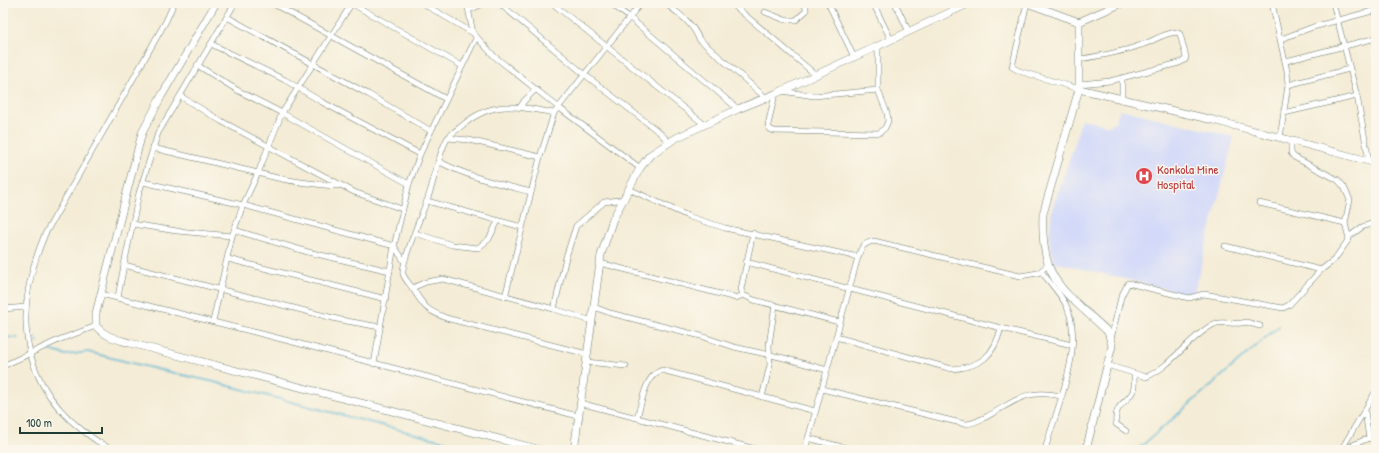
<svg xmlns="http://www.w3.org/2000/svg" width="1379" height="453" viewBox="0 0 1379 453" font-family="'Patrick Hand',sans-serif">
	<rect width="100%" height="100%" fill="#fbf7ec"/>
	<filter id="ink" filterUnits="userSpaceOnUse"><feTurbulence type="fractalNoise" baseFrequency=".025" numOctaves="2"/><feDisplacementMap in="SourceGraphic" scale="8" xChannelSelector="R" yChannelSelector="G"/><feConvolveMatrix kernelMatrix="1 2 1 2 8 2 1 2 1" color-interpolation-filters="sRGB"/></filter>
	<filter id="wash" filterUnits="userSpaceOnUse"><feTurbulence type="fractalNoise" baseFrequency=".012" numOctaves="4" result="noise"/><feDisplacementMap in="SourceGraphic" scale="16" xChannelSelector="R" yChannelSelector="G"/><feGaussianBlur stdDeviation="0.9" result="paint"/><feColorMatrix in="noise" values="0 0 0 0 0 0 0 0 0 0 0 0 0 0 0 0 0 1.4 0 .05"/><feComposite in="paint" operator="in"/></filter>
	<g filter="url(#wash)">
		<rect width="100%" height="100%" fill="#f4ecd6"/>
		<path fill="#d2d9f9" d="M1120,109L1234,137L1194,293L1191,295L1054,262L1049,239L1052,209L1075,143L1081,119L1109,126L1115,122Z"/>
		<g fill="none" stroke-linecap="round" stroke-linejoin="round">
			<g stroke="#57b5d5" stroke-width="1.5">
				<path d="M3,337L18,338"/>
				<path d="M35,337L38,342"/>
				<path d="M49,350L66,355L88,352L156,369L210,381L478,450"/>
				<path d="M1137,450L1279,326"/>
			</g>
		</g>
	</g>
	<g filter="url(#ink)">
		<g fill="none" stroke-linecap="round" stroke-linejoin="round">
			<g stroke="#6a7a6d" stroke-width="6">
				<g id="street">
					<path d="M272,3L446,99"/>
					<path d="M351,3L462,66"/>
					<path d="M422,3L473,33"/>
					<path d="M467,3L473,33L494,56L558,107L640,168"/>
					<path d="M499,3L584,74L659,132L669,142"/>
					<path d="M552,3L705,125"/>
					<path d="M610,3L629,17L738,109"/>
					<path d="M665,3C679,14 692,22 699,39L766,98"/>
					<path d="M731,3L816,75"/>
					<path d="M828,3L854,57"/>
					<path d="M873,3L891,40"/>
					<path d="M895,3L909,32"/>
					<path d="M952,3L955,11"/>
					<path d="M1027,3L1012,67L1019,71L1079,89"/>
					<path d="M1272,3L1287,71L1288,85L1280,138"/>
					<path d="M1333,3L1357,96L1369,161"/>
					<path d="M469,10L485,3"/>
					<path d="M765,12L785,20H796L806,11V7L802,3"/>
					<path d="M227,17L368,94L431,131"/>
					<path d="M1281,39L1313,27L1376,10"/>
					<path d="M211,44L285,80L322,102L420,154"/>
					<path d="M1080,59C1100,56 1122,52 1141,45C1154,41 1163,33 1177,32L1180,34L1186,57L1185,60L1179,63L1110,81L1080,84"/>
					<path d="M1286,61L1376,38"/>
					<path d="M197,65L237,90L282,113L409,184"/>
					<path d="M1122,78V100"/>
					<path d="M1288,85L1349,69"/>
					<path d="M782,91L814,96L878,90"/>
					<path d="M775,94L768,125L770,129L774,131L879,133L885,128L888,121L887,113L878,90V47"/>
					<path d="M180,96L221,121L354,192L402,209"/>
					<path d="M521,106L524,101L536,89"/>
					<path d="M554,113C519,106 492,100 463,125C458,129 450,134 447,139C436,159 435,182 426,203C421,216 401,263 403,274C405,280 410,284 413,289C425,308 425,309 446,318L587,354"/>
					<path d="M1284,113L1357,96"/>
					<path d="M448,138L469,140L540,157"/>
					<path d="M153,148L258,173L282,113L352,3"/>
					<path d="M438,161C468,177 499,184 531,192"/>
					<path d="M143,182L243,205L394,246L404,261"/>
					<path d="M629,189L690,217L725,228L858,257"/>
					<path d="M427,201L522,227"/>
					<path d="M1259,203L1345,223"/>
					<path d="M132,224L177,231L232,236"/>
					<path d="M234,230L308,252L390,271"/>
					<path d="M415,233L452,245L478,248L489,239L498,221"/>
					<path d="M753,233L741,289L743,295L754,300L839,322"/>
					<path d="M1350,236L1362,227L1376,222"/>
					<path d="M1225,246L1321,270"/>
					<path d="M228,259L386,299"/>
					<path d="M746,262L1001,328L1072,345"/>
					<path d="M600,263L736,298L743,295"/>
					<path d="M124,265L139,193L158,133L235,3"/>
					<path d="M1041,271C1049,282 1060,293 1066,305C1086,346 1056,409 1045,450"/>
					<path d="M412,288L426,282L443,279L554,309L592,321"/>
					<path d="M101,294L262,334L578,416"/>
					<path d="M118,297L124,265L341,320L380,327"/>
					<path d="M505,297L540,157L554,113L641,3"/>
					<path d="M594,307L610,313L701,336L734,347L784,358L827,370"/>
					<path d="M3,309L26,307"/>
					<path d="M554,309L566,257L576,226L604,202L625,199"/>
					<path d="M213,321L232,236L243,205L258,173C285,181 310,184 338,186"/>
					<path d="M836,337L952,369C981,367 994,356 1001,328"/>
					<path d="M1111,339L1121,297L1128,283L1189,298L1204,294L1283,308L1289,305L1321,270L1334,260L1349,239L1345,223L1350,200L1344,187L1338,180L1294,157L1291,153V140"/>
					<path d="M586,362L626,366"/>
					<path d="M374,364L394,246L409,184L420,154L476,38"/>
					<path d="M1107,365L1146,377C1171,367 1189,337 1214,324C1221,320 1236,326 1246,322L1260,326"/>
					<path d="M3,366L61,339L96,326"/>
					<path d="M822,389L965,424C973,424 979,420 986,417C1016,401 1025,388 1061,396"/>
					<path d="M762,397L770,365L769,345L775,305"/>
					<path d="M580,403L759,450"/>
					<path d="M1365,412L1369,438"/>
					<path d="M637,417C643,401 644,376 662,370L815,411"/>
					<path d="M1126,431L1116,424C1114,403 1126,405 1133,391C1135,386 1134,380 1134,375"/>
					<path d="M808,438L853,450"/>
					<path d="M112,450C24,401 7,324 45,234L166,21L174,3"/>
					<path d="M805,450L858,257C861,248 863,243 874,241L1020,276L1038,273L1048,265"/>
					<path d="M1341,450L1376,391"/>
					<path d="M1341,450L1369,438L1376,441"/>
				</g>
			</g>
			<g stroke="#6a7a6d" stroke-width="8">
				<g id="secondary">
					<path d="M216,3L162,95L142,133L96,313V326C105,337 117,339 130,343L541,450"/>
					<path d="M1027,3L1079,22"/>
					<path d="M1079,89L1213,120L1376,163"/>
					<path d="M574,450L601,255L613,219L640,168L650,155L676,138L738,109L775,94L970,3"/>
					<path d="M1086,450L1112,346L1108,332C1063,289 1040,282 1043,214L1079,89V22L1122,3"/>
				</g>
			</g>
			<use href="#street" stroke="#fff" stroke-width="5"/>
			<use href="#secondary" stroke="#fff" stroke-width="7"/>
		</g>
	</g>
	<defs>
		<g id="hospital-disc" transform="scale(0.9)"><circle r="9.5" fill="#e0444e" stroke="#fbf7ec"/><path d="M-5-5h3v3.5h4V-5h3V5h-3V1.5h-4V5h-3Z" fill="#fff"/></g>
	</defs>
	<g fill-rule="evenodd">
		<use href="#hospital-disc" x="1144" y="176"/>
	</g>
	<g text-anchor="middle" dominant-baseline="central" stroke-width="3" stroke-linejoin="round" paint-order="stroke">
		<g font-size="13" fill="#be3a42" stroke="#fbf7ec" text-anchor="start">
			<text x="1157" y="169">Konkola Mine<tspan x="1157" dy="15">Hospital</tspan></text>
		</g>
	</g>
	<rect width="1379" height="453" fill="none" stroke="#fbf7ec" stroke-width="16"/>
	<path d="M20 427v6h82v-6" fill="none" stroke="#1f3d34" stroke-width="2"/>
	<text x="26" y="427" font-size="12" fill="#1f3d34" stroke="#fbf7ec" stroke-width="3" paint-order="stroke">100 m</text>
</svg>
